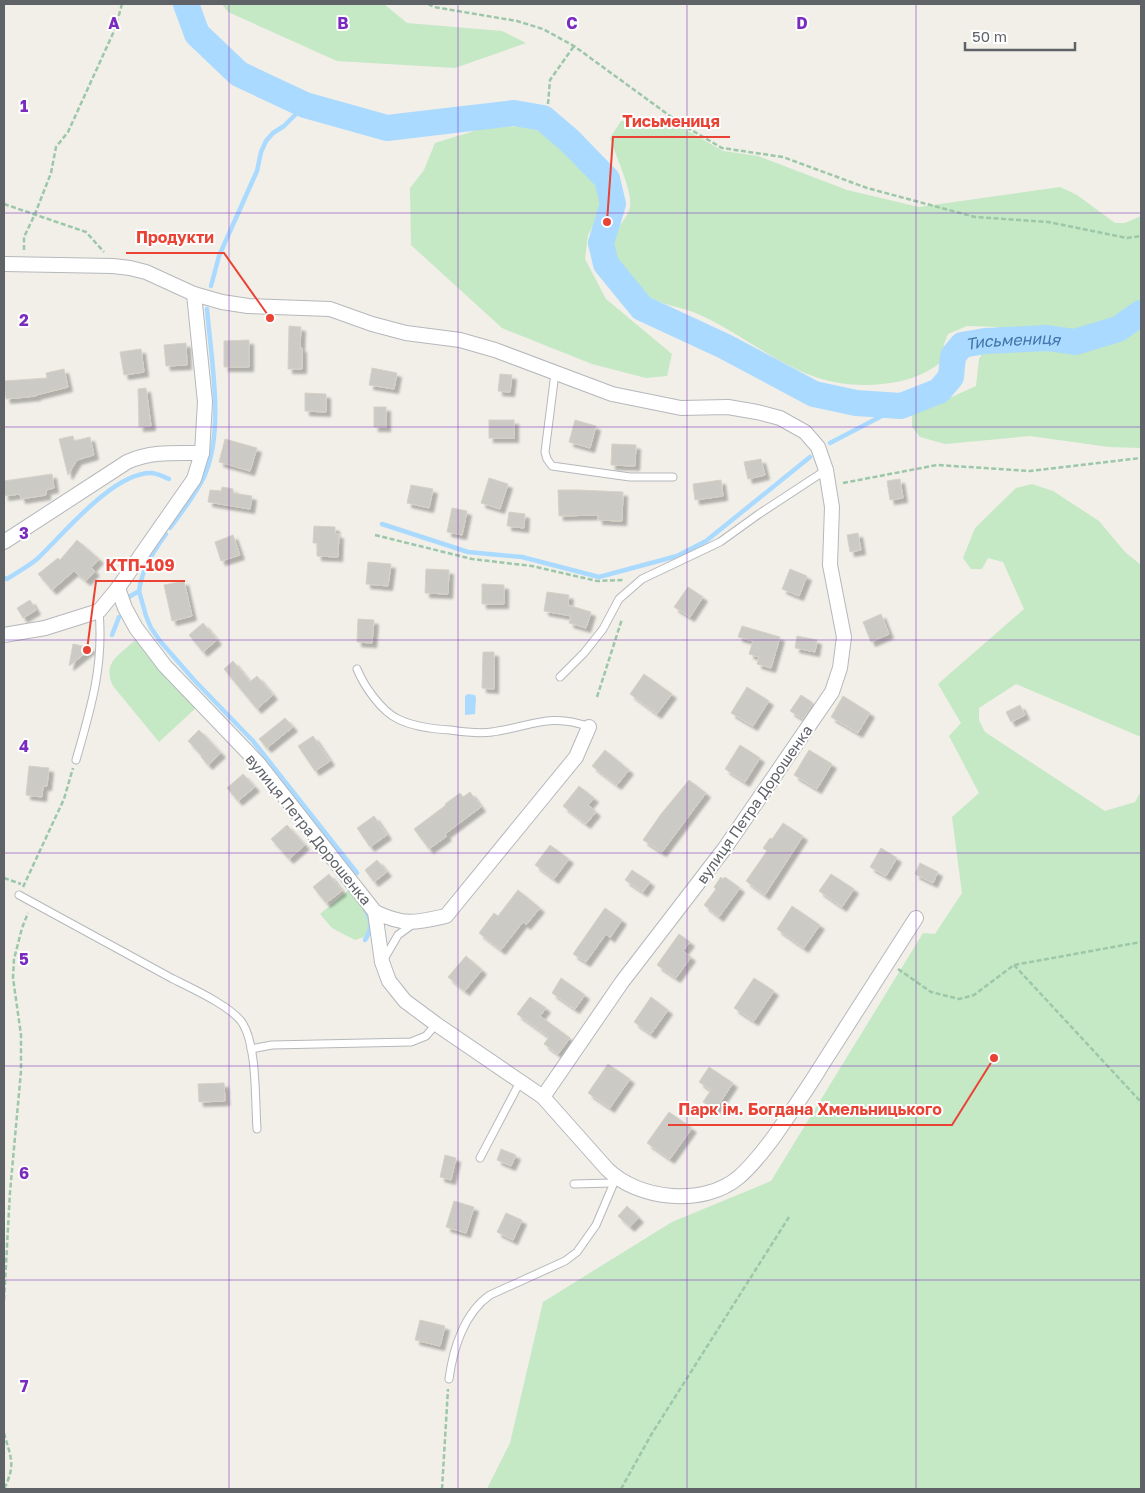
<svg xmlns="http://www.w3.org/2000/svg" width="1145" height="1493" viewBox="0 0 1145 1493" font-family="'Golos Text',sans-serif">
	<defs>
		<filter id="shadow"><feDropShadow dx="4.5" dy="4.5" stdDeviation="1" flood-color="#0004"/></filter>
	</defs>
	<rect width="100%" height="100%" fill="#f1efe8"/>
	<g fill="#c5e8c5">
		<path d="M222,4H384L407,23L502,31L526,43L455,68L337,61L228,12Z"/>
		<path d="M621,121L672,122L723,151L758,156L847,190L919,207L1060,187L1077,195L1115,223H1125L1141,216V448L1109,447L1030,436L945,444L920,437L912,427V415L976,386L979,359L998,327L967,326L948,334L944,344L941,362C924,376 904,382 882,384C802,392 764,344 698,314C683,307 658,305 645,294C639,290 634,283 629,278C623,272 616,265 612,258C602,237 626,225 630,207C633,191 615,155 610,138Z"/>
		<path d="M525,126L541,132L566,153L601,188L603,207L588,235L585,259L606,299L672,354L667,376L646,378L592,364L502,328L411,245L410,188L424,170L435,143L484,128Z"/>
		<path d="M1032,484L1053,491L1099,521L1125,552L1141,565V737L1016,684L979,708V720L985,732L1105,811L1135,802L1141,791V1489H487L510,1443L543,1302L672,1222L771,1181L923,933L935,934L962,893L952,817L979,793L949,736L961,723L938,684L1024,609L1003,562L988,558L982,569H971L963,558L975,528L1016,488Z"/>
		<path d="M135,640L197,707L159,742L113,686C102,662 119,656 135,640Z"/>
		<path d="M350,889C359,903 386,934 355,940L332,928L320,914Z"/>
	</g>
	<path fill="#aadaff" d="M468,694L475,695L476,698L475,714L465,715V696Z"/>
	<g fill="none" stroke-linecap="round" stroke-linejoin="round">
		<g stroke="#aadaff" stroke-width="4.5">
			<path d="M211,286L219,256L257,171L261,152L266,141L273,133L284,126L305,105"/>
			<path d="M830,443L901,406"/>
			<path d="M382,524L468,552L522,557L599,577L677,556L706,541L810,457"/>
			<path d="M170,528C182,512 195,495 204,477C225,431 211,359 207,309"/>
			<path d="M4,578L7,579C16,573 27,567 36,560C63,535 112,473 151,473C157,473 164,477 169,479"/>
			<path d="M139,591L146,616L151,628L160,641L194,680L253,741L357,873"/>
			<path d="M129,597L139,591C142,569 153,552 166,534"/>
			<path d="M112,635L119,617"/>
			<path d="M365,940C372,929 372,921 365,909"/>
		</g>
		<path stroke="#aadaff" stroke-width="26" id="s1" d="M186,4L197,34L239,74L305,105L387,128L514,113L543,118L570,141L607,179L613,204L601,243L606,264L642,308L724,346L814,394L856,403L901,406L939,391L951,377L953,356L962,345L985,341L1047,338L1075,342L1118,329L1141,313"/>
	</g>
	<g fill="#cccac5" stroke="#d6d1c6" filter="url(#shadow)">
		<path d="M289,326L301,327L300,348H302V369H288Z"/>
		<path d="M249,340V367H224V341Z"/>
		<path d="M186,343L187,365L166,366L164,345Z"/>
		<path d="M141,349L144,372L124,375L120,352Z"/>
		<path d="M372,368L397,373L394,389L369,385Z"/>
		<path d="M64,369L68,387L36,395V396L6,399L4,381L47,378L46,373Z"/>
		<path d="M500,374L512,375L510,392L498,391Z"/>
		<path d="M146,388L151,426L139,427L138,389Z"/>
		<path d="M305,393L326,394V412L305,411Z"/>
		<rect x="374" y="407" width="12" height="20"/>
		<rect x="489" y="420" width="25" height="18"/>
		<path d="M575,420L596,426L590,448L569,442Z"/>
		<path d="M73,436L74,441L90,437L94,455L77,460L68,475L59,439Z"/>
		<path d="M225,439L257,448L250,471L219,462Z"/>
		<path d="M612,444L636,445L635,466L611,465Z"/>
		<path d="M761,459L765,475L748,479L744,462Z"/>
		<path d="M52,474L54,488L46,490V495L21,499L20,494L4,496V481Z"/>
		<path d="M489,478L508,484L500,509L481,503Z"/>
		<path d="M900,479L903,498L890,500L887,481Z"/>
		<path d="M721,480L723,496L695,500L693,484Z"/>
		<path d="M411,485L433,489L429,508L407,503Z"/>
		<path d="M222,487L233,489V493L252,496L250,509L208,502L210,490L221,491Z"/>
		<path d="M558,490H579L623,492L622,521L598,520V515L559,516Z"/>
		<path d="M452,508L467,511L462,535L447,532Z"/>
		<path d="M509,512L525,514L524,528L507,526Z"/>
		<path d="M314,526L335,527V534H339L338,557L317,556V543H313Z"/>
		<path d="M858,533L861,550L850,552L847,535Z"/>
		<path d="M233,535L240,555L221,561L215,542Z"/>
		<path d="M77,540L99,559L91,568L95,571L86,581L74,571L52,590L38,574L58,558L60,560Z"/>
		<path d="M368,562L391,564L388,586L366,584Z"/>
		<path d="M426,569L449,570L448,594L425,593Z"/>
		<path d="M790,569L807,576L799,596L782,589Z"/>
		<path d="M184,581L192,616L172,621L164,585Z"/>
		<path d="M482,584L504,585V604H482Z"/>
		<path d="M688,587L703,597L690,617L674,607Z"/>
		<path d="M547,592L569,595L568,605L591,612L586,628L569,623L571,616L544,611Z"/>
		<path d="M30,600L36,610L23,618L17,608Z"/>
		<path d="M881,614L889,634L871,642L863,622Z"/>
		<path d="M358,619L374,620L372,643L357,642Z"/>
		<path d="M203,623L217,640L203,652L189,635Z"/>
		<path d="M742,626L780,637L771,668L757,664L759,657L749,654L753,641L738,637Z"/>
		<path d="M797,636L817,640L815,652L795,648Z"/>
		<path d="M73,644L92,648L69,666Z"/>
		<path d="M483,652H494V689L482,688Z"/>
		<path d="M233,661L250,682L257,676L273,695L257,709L224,669Z"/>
		<path d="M644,674L672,694L657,714L630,694Z"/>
		<path d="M747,687L769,701L753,726L731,713Z"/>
		<path d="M801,695L813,703L803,719L790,711Z"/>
		<path d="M843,696L870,713L858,733L831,717Z"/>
		<path d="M1020,705L1025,715L1011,722L1006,712Z"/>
		<path d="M285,718L293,727L267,748L259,739Z"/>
		<path d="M199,730L221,753L208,765L201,757L202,756L188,741Z"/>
		<path d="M313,736L330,761L315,771L298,746Z"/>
		<path d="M740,745L760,758L745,782L725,769Z"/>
		<path d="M605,750L629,770L617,785L592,766Z"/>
		<path d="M809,750L832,764L817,789L794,775Z"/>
		<path d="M29,766L49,768L47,786H43L42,797L26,795Z"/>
		<path d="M243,774L255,787L238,801L227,788Z"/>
		<path d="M689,780L706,793L662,852L643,840L661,814Z"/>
		<path d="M579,786L594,798L588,805L596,812L586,824L563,806Z"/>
		<path d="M470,792L481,807L445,834L447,836L429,849L414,829L446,805L445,804L460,793L463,797Z"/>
		<path d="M374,816L387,835L370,847L357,828Z"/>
		<path d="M783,823L803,836L765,895L746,881L767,851L763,848L770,838L772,839Z"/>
		<path d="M287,825L305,845L289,859L271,839Z"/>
		<path d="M550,845L569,859L554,879L535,865Z"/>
		<path d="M881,848L897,858L886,876L870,867Z"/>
		<path d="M377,860L387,872L374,882L365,870Z"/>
		<path d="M920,863L938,872L933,883L915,874Z"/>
		<path d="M632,870L650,882L643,892L625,880Z"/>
		<path d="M329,874L342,891L326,903L313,887Z"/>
		<path d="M831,874L854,889L842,907L819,891Z"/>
		<path d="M721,877L723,879L725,877L740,888L719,917L704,905L716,889L714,887Z"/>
		<path d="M518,890L540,908L526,925L523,922L501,950L479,933L494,913L498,916Z"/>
		<path d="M792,906L820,925L804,948L777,929Z"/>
		<path d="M605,908L622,920L610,938L606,934L586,962L573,954Z"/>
		<path d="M679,934L690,942L683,951L691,957L676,978L657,965Z"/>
		<path d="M466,956L482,970L465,991L448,977Z"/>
		<path d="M561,978L585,995L575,1009L552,993Z"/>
		<path d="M754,978L774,991L754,1021L734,1008Z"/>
		<path d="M530,997L546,1008L540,1016L570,1038L558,1054L544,1044L549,1037L517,1014Z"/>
		<path d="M651,997L668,1010L651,1034L634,1022Z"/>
		<path d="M608,1064L630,1079L610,1108L588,1093Z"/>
		<path d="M709,1067L733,1083L715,1110L703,1102L711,1090L699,1082Z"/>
		<path d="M224,1083L225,1101L199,1102L198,1084Z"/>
		<path d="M669,1112L692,1128L670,1159L647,1143Z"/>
		<path d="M501,1149L516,1155L511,1166L497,1160Z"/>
		<path d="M445,1155L456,1158L451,1180L440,1177Z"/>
		<path d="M454,1201L474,1207L466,1233L446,1227Z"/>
		<path d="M627,1206L639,1218L630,1227L618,1216Z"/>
		<path d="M506,1213L522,1220L513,1240L497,1232Z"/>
		<path d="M420,1320L445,1326L440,1346L415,1340Z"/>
	</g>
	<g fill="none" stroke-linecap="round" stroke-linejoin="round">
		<g stroke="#b5b8bc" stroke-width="9">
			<g id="service">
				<path d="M555,373L545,452L547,459L552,466L630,477H673"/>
				<path d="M357,669C364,686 381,711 398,719C414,727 432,729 450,730C464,732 478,734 492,732C529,727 551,712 589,727"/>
				<path d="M560,677L584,653L603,629L619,599L642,579L720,542L759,514L826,470"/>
				<path d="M76,760C91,708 104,665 99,611"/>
				<path d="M19,895C71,923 122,951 173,979C191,988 233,1007 243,1024C257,1047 255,1101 257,1129"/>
				<path d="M384,959L398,935L413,924"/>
				<path d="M251,1049L272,1045L411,1042L426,1036L436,1024"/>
				<path d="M480,1158L520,1082"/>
				<path d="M574,1184L612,1183"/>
				<path d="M449,1379C453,1349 464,1313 490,1295L565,1261L577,1252L596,1225L616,1178"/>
			</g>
		</g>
		<g stroke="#b5b8bc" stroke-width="16">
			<g id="minor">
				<path d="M4,264L113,266L130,268L146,272L194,294L222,302L248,306L330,309L372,324L406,333L460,340L495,350L612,394L681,408L728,407L757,412L780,418L805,432L818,447L826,470L832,507L830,565L844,637L840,668L832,692L725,848L622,982L543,1097"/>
				<path d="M4,542L127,462C151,451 176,453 202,453"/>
				<path d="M118,588L125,608L136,628L165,666L258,763L375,912L382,962L389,981L405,1001L436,1024L543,1097L607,1169C638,1200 704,1207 739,1177C753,1165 765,1149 776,1134C791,1112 806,1091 820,1068C852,1018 884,968 916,918"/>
				<path d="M4,635L45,628L99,611L118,588L194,479L202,453L205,402L194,294"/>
				<path d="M375,912C405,926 415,923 446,916L576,757L589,727"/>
			</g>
		</g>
		<g stroke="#9cc7a9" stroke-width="2.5" stroke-dasharray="5 2.5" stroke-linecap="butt">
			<path d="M428,4L434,7L517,21L543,29L574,46L681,124L722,148L783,157L867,188L975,217L1048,222L1127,238L1141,236"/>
			<path d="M548,104L550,80L574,46"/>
			<path d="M4,204L86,232L104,252"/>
			<path d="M24,250V237L35,214L51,173L56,147L68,132L115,29L122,4"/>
			<path d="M843,483L937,465L1030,471L1141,458"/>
			<path d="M375,535L472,559L532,566L597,581L623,580"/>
			<path d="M597,697L622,619"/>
			<path d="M4,878L21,884"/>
			<path d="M23,887L64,799L73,768"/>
			<path d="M1014,965L1141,1102"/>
			<path d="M898,969L931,992L959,999L974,995L1014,965L1141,942"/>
			<path d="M4,1300L10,1192L21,1071V1035L13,978L14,959L22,928L28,913"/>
			<path d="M4,1433C11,1458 16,1465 4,1489"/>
			<path d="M442,1489L448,1389"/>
			<path d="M621,1489L651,1435L789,1217"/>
		</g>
		<use href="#service" stroke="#fff" stroke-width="7"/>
		<use href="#minor" stroke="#fff" stroke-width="14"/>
	</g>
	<path fill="none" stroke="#7b2cbf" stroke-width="1" stroke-opacity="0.55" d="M229,4V1489M458,4V1489M687,4V1489M916,4V1489M4,213H1141M4,427H1141M4,640H1141M4,853H1141M4,1066H1141M4,1280H1141"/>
	<g text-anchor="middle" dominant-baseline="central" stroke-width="4" stroke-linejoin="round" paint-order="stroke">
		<g font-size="15" fill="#5f6368" stroke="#fff">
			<text transform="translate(754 804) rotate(-55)">вулиця Петра Дорошенка</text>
			<text transform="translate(309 829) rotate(51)">вулиця Петра Дорошенка</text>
		</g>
		<g font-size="16" font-style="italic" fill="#4174aa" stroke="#fff">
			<text stroke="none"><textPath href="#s1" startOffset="1065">Тисьмениця</textPath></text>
		</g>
	</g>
	<g font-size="16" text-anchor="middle" font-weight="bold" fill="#7b2cbf" stroke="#fff" stroke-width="4" stroke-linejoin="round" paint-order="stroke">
		<text x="114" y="29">A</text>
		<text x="343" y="29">B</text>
		<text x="572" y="29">C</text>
		<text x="802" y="29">D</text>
		<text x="24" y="112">1</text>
		<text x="24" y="326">2</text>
		<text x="24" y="539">3</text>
		<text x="24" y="752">4</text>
		<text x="24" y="965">5</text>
		<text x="24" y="1179">6</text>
		<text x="24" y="1392">7</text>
	</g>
	<path fill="none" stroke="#ea4335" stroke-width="2" d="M607 222L613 137H730M270 318L224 253H126M87 650L96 581H185M994 1058L952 1125H668"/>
	<g fill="#ea4335" stroke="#fff" stroke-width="2">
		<circle cx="607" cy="222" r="5"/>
		<circle cx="270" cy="318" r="5"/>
		<circle cx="87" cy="650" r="5"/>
		<circle cx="994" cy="1058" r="5"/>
	</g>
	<g font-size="16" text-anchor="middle" font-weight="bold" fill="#ea4335" stroke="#fff" stroke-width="4" stroke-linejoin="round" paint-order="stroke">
		<text x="671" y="127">Тисьмениця</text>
		<text x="175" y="243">Продукти</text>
		<text x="140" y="571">КТП-109</text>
		<text x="810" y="1115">Парк ім. Богдана Хмельницького</text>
	</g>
	<rect width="1145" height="1493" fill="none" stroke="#5f6368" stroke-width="10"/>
	<path d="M965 42v8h110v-8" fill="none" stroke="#5f6368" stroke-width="2.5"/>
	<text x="972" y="42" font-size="15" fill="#5f6368" stroke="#ffffff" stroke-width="4" paint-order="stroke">50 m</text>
</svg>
